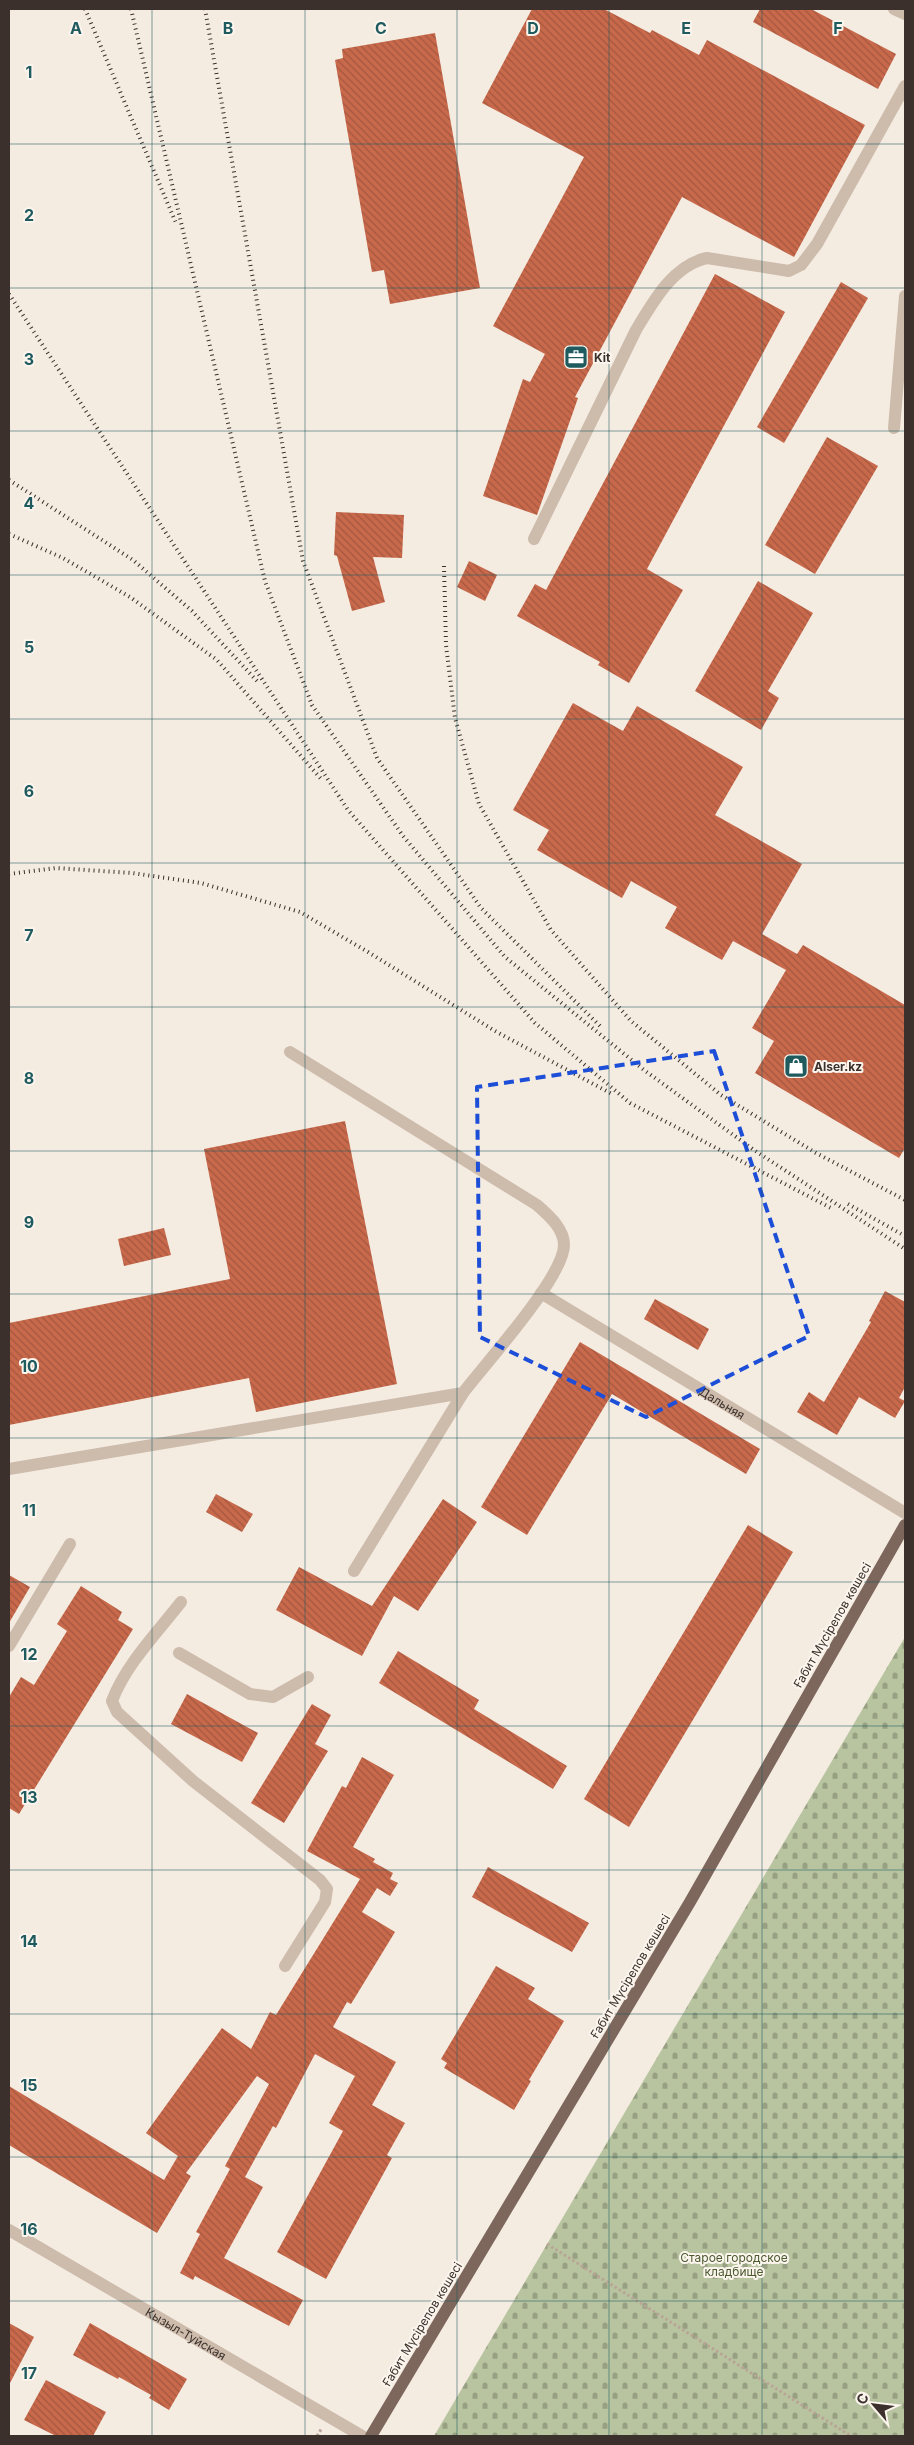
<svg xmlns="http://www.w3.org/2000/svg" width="914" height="2445" viewBox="0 0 914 2445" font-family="Inter,sans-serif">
	<defs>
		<pattern id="cemetery-stones" width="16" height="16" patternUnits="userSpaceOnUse" patternTransform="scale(1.25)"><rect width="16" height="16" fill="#b8c4a0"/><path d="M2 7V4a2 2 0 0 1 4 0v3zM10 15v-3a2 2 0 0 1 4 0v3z" fill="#97a083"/></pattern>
		<pattern id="building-back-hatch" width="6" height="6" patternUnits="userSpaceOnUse" patternTransform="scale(1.25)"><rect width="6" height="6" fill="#c8694b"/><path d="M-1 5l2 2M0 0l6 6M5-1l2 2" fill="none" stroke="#a4573f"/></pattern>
	</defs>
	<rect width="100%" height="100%" fill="#f4ebe1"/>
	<path fill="url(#cemetery-stones)" d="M905,1637V2436H434Z"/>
	<g fill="url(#building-back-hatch)">
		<path d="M532,9H604L650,33L652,30L699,55L707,40L865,125L794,257L682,197L575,397L578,398L537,515L483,496L523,379L530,382L545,354L493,326L584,157L482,103Z"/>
		<path d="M760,9H811L896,54L878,89L753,22Z"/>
		<path d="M435,33L480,288L390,304L384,270L372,272L335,60L343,58L342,49Z"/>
		<path d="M715,274L785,312L647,569L683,590L629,683L598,665L600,662L517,616L535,584L546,590Z"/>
		<path d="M841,282L868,298L784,443L757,427Z"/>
		<path d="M827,437L878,466L815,574L765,545Z"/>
		<path d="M336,512L404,515L402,558L373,557L385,602L352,611L337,556L334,555Z"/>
		<path d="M469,561L497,575L485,601L457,587Z"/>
		<path d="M758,581L813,613L768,691L779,698L761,730L695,691Z"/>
		<path d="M573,703L623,731L637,706L743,767L715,815L802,864L762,934L797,954L803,945L905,1005V1148L899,1158L755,1073L774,1041L752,1028L786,970L733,941L722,960L665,928L677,907L631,881L622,898L537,850L549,830L513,810Z"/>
		<path d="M345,1121L397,1384L256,1412L249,1378L9,1425V1323L230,1279L204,1149Z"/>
		<path d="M164,1228L171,1255L124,1266L118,1239Z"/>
		<path d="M885,1291L905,1302V1387L899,1398L905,1401L895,1418L859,1397L837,1435L797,1412L809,1392L824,1402L871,1322L869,1321Z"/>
		<path d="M655,1299L709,1329L698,1350L644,1319Z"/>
		<path d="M580,1342L760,1449L746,1474L612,1394L527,1535L481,1507Z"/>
		<path d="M216,1494L253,1514L242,1532L206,1512Z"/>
		<path d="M443,1499L477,1522L418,1611L394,1596L362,1656L276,1610L299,1567L372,1606Z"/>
		<path d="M748,1525L793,1552L629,1827L584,1799Z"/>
		<path d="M9,1575L30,1587L9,1623Z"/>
		<path d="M81,1586L122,1612L118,1620L133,1629L19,1814L9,1808V1697L21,1677L34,1685L67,1631L57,1624Z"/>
		<path d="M398,1651L479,1700L474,1709L567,1766L553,1789L379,1683Z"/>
		<path d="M187,1694L258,1733L242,1762L171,1724Z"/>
		<path d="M312,1704L331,1715L315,1744L328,1751L284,1823L251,1803Z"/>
		<path d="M362,1757L394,1775L353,1847L375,1859L373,1862L393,1873L390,1879L398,1883L390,1896L377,1888L362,1912L395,1932L351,2004L347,2002L333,2027L396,2062L372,2105L405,2123L387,2155L392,2158L326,2279L277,2252L343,2131L329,2123L355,2076L315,2054L276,2128L273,2126L245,2177L263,2187L224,2258L303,2300L289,2326L195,2276L193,2280L180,2273L200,2234L196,2232L230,2169L225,2166L269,2084L257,2076L186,2173L191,2176L157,2233L9,2145V2086L164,2180L178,2156L146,2133L222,2028L251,2049L270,2012L276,2015L360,1879L307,1851L342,1786L346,1788Z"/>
		<path d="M488,1867L589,1923L572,1952L472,1897Z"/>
		<path d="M496,1966L535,1988L528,1999L564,2021L529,2080L531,2081L514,2110L444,2068L447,2063L441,2059Z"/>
		<path d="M9,2323L34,2337L9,2385Z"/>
		<path d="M90,2323L187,2379L169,2410L149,2398L151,2395L119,2377L118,2379L73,2355Z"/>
		<path d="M46,2380L106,2412L93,2436H56L24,2420Z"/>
	</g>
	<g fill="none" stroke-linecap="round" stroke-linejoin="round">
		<g stroke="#b9a596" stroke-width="3" stroke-dasharray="2.5 2.5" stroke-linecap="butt">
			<path d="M547,2244L851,2436"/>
			<path d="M317,2436L322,2428"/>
		</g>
		<g stroke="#cdbbac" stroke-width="12">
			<path d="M894,9L905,14"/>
			<path d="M894,428L905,296"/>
			<path d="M534,539L636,330C653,302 673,265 707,258L789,271L801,265L817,244L905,86"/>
			<path id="s1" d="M541,1293L905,1513"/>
			<path d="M9,1469L463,1393C485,1364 564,1277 564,1245C564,1228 548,1215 537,1205L290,1052"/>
			<path d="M354,1571L463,1393"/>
			<path d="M181,1602C157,1633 126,1664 112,1701L117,1712L193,1781L320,1880L327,1889L325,1902L285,1966"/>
			<path d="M9,1646L70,1544"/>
			<path d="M179,1653L250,1694L273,1697L308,1677"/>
			<path id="s2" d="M9,2230L362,2436"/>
		</g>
		<path stroke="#7d675c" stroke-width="12" d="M371,2436L690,1902L905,1525"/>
		<g stroke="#3b302b" stroke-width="4" stroke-dasharray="1 4" stroke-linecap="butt">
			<path d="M85,9L176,223"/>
			<path d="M131,9L265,581L312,705L403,836L505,957L644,1070L754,1150L905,1249"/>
			<path d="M205,9L303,561L377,758L481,908L600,1026"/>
			<path d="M9,294L348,810L535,1023L630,1103L831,1208"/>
			<path d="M9,480L133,560L192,611L257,681"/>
			<path d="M9,534L63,558L130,597L217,660L322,780"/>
			<path d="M444,566L446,645L455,718L479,804L551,930L631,1021L721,1095L816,1153L905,1200"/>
			<path d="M9,874L56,868L132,873L201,883L300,912L368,952L495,1031L612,1094"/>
			<path d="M848,1204L905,1236"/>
		</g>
	</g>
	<path fill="none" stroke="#1d4ed8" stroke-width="4" stroke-dasharray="10 6" stroke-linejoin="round" d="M714,1051L809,1336L646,1417L480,1337L477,1087Z"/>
	<path fill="none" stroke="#1f5a5e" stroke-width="1" stroke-opacity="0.55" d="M152,9V2436M305,9V2436M457,9V2436M609,9V2436M762,9V2436M9,144H905M9,288H905M9,431H905M9,575H905M9,719H905M9,863H905M9,1007H905M9,1151H905M9,1294H905M9,1438H905M9,1582H905M9,1726H905M9,1870H905M9,2014H905M9,2157H905M9,2301H905"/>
	<defs>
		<g id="office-square" transform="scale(1.25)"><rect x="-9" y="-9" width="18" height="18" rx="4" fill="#1f5a5e" stroke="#fbf5ee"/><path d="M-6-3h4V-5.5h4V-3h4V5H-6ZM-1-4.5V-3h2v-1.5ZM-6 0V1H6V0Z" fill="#fff"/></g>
		<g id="shop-square" transform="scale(1.25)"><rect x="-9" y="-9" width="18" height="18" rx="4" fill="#1f5a5e" stroke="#fbf5ee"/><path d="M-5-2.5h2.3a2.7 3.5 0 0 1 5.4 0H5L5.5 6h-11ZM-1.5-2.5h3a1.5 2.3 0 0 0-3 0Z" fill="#fff"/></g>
	</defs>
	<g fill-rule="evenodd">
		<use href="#office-square" x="576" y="357"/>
		<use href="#shop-square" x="796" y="1066"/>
	</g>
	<g text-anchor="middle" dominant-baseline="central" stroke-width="4" stroke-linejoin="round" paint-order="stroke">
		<g font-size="12" font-weight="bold" fill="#3b302b" stroke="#fbf5ee" text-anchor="start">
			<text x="594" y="357">Kit</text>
			<text x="814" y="1066">Alser.kz</text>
		</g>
		<g font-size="12" fill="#3b302b" stroke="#fbf5ee">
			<text stroke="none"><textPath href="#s1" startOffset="212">Дальняя</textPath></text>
			<text transform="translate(832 1625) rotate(-60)">Ғабит Мүсірепов көшесі</text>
			<text transform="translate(630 1976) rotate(-59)">Ғабит Мүсірепов көшесі</text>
			<text transform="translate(422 2324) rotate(-59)">Ғабит Мүсірепов көшесі</text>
			<text stroke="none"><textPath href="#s2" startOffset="205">Кызыл-Туйская</textPath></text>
		</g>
		<g font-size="12" fill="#4a5a2e" stroke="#fbf5ee">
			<text x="734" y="2257">Старое городское<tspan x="734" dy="14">кладбище</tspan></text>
		</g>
	</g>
	<g font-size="16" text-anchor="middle" font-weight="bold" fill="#1f5a5e" stroke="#fbf5ee" stroke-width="4" stroke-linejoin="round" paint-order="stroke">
		<text x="76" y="34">A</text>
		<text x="228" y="34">B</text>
		<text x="381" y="34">C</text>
		<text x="533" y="34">D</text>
		<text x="686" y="34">E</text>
		<text x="838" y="34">F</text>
		<text x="29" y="78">1</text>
		<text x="29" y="221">2</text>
		<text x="29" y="365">3</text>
		<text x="29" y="509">4</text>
		<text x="29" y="653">5</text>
		<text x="29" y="797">6</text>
		<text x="29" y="941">7</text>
		<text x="29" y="1084">8</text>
		<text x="29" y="1228">9</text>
		<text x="29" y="1372">10</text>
		<text x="29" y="1516">11</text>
		<text x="29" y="1660">12</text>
		<text x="29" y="1803">13</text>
		<text x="29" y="1947">14</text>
		<text x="29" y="2091">15</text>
		<text x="29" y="2235">16</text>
		<text x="29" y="2379">17</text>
	</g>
	<rect width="914" height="2445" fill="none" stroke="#3b302b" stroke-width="20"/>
	<g transform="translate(874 2405) rotate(298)" stroke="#fbf5ee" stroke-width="4" paint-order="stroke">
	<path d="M0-4L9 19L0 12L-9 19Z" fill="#3b302b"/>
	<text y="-8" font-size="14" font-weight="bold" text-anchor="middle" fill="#3b302b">С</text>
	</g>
</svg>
